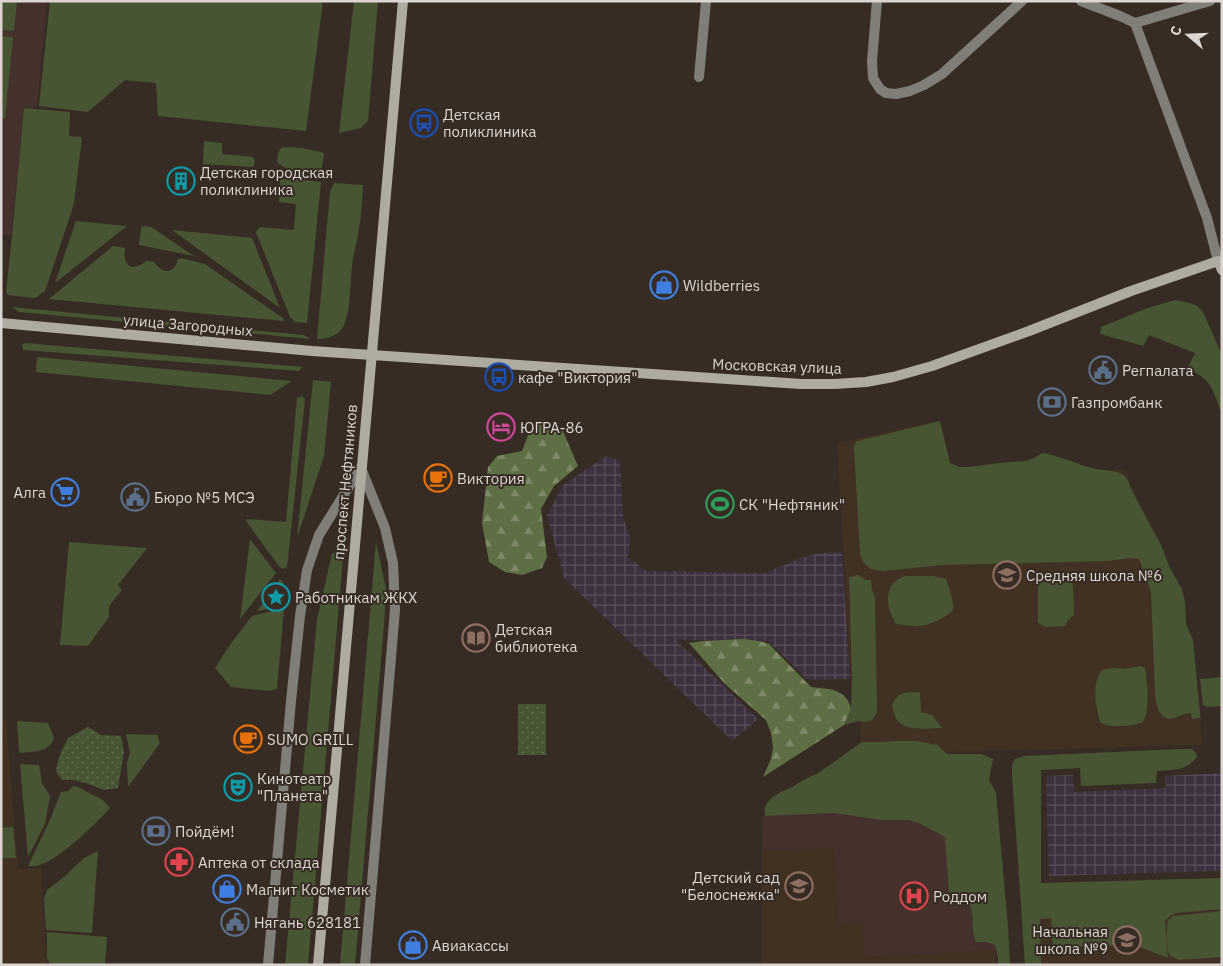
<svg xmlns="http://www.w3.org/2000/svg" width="1223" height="966" viewBox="0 0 1223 966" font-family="'IBM Plex Sans',sans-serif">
	<defs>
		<pattern id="industrial-grid" width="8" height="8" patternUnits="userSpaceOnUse" patternTransform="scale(1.25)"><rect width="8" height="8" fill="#3e313f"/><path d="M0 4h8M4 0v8" fill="none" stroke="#594e5a"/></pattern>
		<pattern id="forest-firs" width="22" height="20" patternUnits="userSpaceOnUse" patternTransform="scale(1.25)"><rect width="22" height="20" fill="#5f6f45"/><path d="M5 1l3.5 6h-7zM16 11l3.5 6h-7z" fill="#7d8967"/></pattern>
		<pattern id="park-dots" width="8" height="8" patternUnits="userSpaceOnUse" patternTransform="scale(1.25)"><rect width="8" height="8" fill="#485534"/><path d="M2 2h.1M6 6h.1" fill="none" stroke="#626d50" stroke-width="1.8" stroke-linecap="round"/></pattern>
	</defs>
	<rect width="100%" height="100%" fill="#372c23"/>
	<g fill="#403122">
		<path d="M933,422L946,473L1124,470L1160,549L1198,692L1202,745L948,752L862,747L859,721L852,700L837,443Z"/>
		<path d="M1,719L6,720L18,869L41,868L46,960L44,965H1Z"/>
		<path d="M834,848L837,924L863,923L864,957L995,950V965H761L762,850Z"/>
		<path d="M1222,905V965H1033L1031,916Z"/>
	</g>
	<g fill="url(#industrial-grid)">
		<path d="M606,456L620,461L623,517L630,537L628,557L646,571L765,573L801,558L820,553L842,552L850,679L808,680L768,641L676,640L758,719L732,741L564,578L547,515L563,485Z"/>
		<path d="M1222,773V871L1049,876L1046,776L1073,775L1074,792L1166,788L1165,776Z"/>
	</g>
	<g fill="#44312c">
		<path d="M1,1H47L37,108L24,107L11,235L1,234Z"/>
		<path d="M920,806L991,869L995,950L864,957L863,923L837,924L834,848L762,850L763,816Z"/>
	</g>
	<g fill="#485534">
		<path d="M1,1H17L14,31L1,30Z"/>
		<path d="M50,1H323L306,131L158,116L156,83L125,80L88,112L39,106Z"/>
		<path d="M354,1H378L368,121L361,128L339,133Z"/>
		<path d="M1,36L13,37L5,118H2Z"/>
		<path d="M24,108L70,112L69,136L82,137L74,203L71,213L45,291L35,298L8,295L6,292L12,236Z"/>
		<path d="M204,141L222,143V154L253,157L255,162L253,167L203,164Z"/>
		<path d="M288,147L302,148L324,153L321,174C307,172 287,173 277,162L278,153L281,148Z"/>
		<path d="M280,178L321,182L307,323L295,322L290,317L256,232L260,227L292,230L294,229L296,204L279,202Z"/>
		<path d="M334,183L363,185C362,202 361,219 358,235C356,245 353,255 352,266C350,281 351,319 341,330C335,337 325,339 317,339L330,192Z"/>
		<path d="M76,221L127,226L55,283Z"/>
		<path d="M143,226L151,227L194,256L139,245L141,228Z"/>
		<path d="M172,230L252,238L280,308Z"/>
		<path d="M113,246L125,248C122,266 132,273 146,261C149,261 152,261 154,262C156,264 157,267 160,268C167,275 177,269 177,260L181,258L205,264L284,319L283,321L49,299Z"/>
		<path d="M1175,300L1190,303L1197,306L1203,312L1222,355V414C1212,389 1213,381 1188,368L1195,353L1149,335L1143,346L1100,334L1101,327L1145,309Z"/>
		<path d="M12,307L304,335L310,339L19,312Z"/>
		<path d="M25,343L303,367L299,371L23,350L22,345Z"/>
		<path d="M37,357L292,381L270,395L36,372Z"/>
		<path d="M313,380L331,382L324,456L297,538Z"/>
		<path d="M302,396L305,399L287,567L282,569L278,565L246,521L247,519L286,522L297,398Z"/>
		<path d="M940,421L950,463L960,467H969L999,463L1026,461L1034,458L1043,453C1048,454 1053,455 1058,457C1073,461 1088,469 1104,470C1111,471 1118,471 1123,475C1128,478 1129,484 1131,489L1161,545L1170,568L1182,589L1185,602L1186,624L1193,640L1201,724L1200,718L1192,719L1191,713C1183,713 1181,716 1174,718C1160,722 1157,707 1155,696L1151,591L1139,559L1129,558L1108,561L943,565L883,571L871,569L863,562L860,554L854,445L857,441Z"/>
		<path d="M250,539L276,573L240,619Z"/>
		<path d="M69,542L147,548L118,585L122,590L109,606V617L88,646L60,645Z"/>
		<path d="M376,542L386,589L384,625L355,965H340Z"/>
		<path d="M344,546L308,965H285L317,619L332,554Z"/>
		<path d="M1044,574H1070L1073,587L1074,615L1068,620L1065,626L1046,627L1038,623V581L1039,576Z"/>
		<path d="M858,575L866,580H871L872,590L875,597L877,712L872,720L865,722L859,721L844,725L851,708L852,680L849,577Z"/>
		<path d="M905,576H932L946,579C948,585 955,604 953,609C951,614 945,616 941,619C922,628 917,627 896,624C890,615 885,600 890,589C892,582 899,579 905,576Z"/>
		<path d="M280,579L284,583L282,606L257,611Z"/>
		<path d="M284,608L277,689L269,691L231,687L215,668L232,642L252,616Z"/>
		<path d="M1140,666L1145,668C1147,677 1151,717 1142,722C1137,725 1129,725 1123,726C1114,726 1108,727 1100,722C1096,706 1091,685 1102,670L1112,668L1123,669Z"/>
		<path d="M1222,677V706L1208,707L1203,705L1200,679Z"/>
		<path d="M920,692L921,712L932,715L942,728C930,728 912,731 901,724C895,720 894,712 892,706C899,690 905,693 920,692Z"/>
		<path d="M17,721L48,723L54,738C48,754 33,751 19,753Z"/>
		<path d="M126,734L157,735L160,743L128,787L127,763L130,753Z"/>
		<path d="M898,741H916L937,745L947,754H981L993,759L989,780L996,793L1008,926L1010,965H998V958L995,945L987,942H976C970,929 975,918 970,905L955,899L949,892L945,837L919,823L908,820H882L834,813L765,816C765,814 764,811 765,808C768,797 783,791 792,787C800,782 808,777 817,774L862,742H883Z"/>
		<path d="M1180,749H1192L1196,753L1197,757C1185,772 1174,769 1157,771L1156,783L1081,786L1080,768L1041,770V883L1222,878V909L1176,913L1170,916L1165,921L1168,958L1134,945L1053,947L1051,918L1040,919L1041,965H1025L1012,775V765L1015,759L1024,756Z"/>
		<path d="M20,764L39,765L42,783L50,796L45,824L28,857Z"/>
		<path d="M73,786C80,787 83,790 89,793C100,798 102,798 110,808C95,824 58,862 36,866C33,866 31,866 28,866L50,820L61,792L68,791Z"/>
		<path d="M13,827L16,858H1V828Z"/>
		<path d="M98,851L92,933L46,930L44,899L47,890L64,877L84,858Z"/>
		<path d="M1222,911V957L1179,960C1176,958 1171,957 1169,954C1167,949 1166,927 1168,921C1169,919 1172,917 1174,916Z"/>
		<path d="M47,932L107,937L105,965H51L47,958Z"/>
	</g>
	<g fill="url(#forest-firs)">
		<path d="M532,425H542L562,429L578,466L554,486L541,509L547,557L542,568L522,575L505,572L489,562L482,523L488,467L497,456L522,451Z"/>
		<path d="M744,639L759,641L770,644V645L811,687C822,689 836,687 845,697C848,700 850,705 851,708L844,725L763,777L771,759L773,747L771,733L766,720L725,684L689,643L703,641Z"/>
	</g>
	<g fill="url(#park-dots)">
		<rect x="518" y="704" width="28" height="51"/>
		<path d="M88,727L101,735L121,736L124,751L118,788L104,790L89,784L74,780H62L56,771L59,757L68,738Z"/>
	</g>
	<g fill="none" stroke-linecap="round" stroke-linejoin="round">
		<g stroke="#817e78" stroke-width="10">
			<path d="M877,1L872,61L873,78L880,89L886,93L896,94L910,91L924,85L942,74L1022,1"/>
			<path d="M1081,1L1120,16L1135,23"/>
			<path d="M1210,1L1135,23L1207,218L1218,261L1222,260"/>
			<path d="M699,77L706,1"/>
			<path d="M361,468L385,528L393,563L395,610L365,965"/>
			<path d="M268,965L291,701L300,616L307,570L319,535L361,467"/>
		</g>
		<g stroke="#b0aba1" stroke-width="10">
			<path d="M1,323L312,351L801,384H834L866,382L893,377L932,366L1029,331L1131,291L1218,261L1222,270"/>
			<path d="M318,965L403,1"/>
		</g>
	</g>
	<defs>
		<g id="bus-ring" transform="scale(1.4375)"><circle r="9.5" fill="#372c23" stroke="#1a4fb4" stroke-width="1.5"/><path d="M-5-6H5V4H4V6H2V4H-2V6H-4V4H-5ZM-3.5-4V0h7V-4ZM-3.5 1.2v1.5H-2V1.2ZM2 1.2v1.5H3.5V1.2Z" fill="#1a4fb4"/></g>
		<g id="building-ring" transform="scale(1.4375)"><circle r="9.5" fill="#372c23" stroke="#0f9aa8" stroke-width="1.5"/><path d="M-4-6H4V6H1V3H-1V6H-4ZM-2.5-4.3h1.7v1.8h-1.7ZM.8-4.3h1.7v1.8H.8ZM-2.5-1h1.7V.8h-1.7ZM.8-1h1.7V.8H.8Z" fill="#0f9aa8"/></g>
		<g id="shop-ring" transform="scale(1.4375)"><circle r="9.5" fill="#372c23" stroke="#3f7fe0" stroke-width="1.5"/><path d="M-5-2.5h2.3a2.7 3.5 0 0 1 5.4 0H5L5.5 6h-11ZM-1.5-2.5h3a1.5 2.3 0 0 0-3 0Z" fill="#3f7fe0"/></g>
		<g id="civic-ring" transform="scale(1.4375)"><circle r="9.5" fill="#372c23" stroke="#5c6f8a" stroke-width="1.5"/><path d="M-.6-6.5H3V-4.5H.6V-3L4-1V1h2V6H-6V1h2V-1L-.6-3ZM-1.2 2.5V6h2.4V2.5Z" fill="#5c6f8a"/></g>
		<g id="bank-ring" transform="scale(1.4375)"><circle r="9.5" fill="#372c23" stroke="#5c6f8a" stroke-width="1.5"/><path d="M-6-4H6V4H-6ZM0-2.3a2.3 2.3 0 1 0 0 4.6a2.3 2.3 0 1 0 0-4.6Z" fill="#5c6f8a"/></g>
		<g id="hotel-ring" transform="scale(1.4375)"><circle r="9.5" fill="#372c23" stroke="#d1479c" stroke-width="1.5"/><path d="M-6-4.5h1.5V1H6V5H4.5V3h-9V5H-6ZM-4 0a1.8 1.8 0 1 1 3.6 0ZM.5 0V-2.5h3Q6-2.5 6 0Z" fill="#d1479c"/></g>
		<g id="cafe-ring" transform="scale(1.4375)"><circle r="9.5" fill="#372c23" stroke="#e8710a" stroke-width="1.5"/><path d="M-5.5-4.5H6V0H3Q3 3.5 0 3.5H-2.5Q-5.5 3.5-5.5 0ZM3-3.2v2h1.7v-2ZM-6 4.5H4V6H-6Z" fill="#e8710a"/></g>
		<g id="supermarket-ring" transform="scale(1.4375)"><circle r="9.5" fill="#372c23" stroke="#3f7fe0" stroke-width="1.5"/><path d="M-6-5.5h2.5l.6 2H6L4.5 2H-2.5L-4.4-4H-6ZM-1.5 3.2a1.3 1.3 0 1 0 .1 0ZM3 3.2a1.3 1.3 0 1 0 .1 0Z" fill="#3f7fe0"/></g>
		<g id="stadium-ring" transform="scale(1.4375)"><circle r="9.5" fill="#372c23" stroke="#2e9e5b" stroke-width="1.5"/><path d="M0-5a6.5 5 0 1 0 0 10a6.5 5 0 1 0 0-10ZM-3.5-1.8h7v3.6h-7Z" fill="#2e9e5b"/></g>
		<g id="school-ring" transform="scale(1.4375)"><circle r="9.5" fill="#372c23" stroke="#8d6e63" stroke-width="1.5"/><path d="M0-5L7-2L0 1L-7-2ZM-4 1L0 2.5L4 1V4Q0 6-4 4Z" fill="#8d6e63"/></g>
		<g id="sight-ring" transform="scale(1.4375)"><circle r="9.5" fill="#372c23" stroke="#0f9aa8" stroke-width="1.5"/><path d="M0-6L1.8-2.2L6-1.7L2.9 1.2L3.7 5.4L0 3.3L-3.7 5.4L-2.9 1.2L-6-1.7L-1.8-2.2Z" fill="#0f9aa8"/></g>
		<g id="library-ring" transform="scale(1.4375)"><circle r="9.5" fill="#372c23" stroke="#8d6e63" stroke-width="1.5"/><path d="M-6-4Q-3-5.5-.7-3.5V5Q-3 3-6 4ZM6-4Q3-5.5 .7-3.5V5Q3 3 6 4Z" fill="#8d6e63"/></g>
		<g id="theatre-ring" transform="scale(1.4375)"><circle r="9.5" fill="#372c23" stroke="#0f9aa8" stroke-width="1.5"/><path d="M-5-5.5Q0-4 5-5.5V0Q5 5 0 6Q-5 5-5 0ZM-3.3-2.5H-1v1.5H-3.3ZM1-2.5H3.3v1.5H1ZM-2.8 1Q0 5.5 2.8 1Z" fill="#0f9aa8"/></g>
		<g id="pharmacy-ring" transform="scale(1.4375)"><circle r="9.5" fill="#372c23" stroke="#e0444e" stroke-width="1.5"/><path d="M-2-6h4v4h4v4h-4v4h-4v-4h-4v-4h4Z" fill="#e0444e"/></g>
		<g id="hospital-ring" transform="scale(1.4375)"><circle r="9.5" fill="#372c23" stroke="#e0444e" stroke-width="1.5"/><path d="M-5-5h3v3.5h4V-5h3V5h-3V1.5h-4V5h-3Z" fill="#e0444e"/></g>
	</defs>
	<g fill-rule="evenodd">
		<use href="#bus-ring" x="424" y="123"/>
		<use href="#building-ring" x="181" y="181"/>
		<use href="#shop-ring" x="664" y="285"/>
		<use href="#civic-ring" x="1103" y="370"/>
		<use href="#bus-ring" x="499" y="377"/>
		<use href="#bank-ring" x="1052" y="402"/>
		<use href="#hotel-ring" x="501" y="427"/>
		<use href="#cafe-ring" x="438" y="478"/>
		<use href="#supermarket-ring" x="65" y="492"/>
		<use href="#civic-ring" x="135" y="497"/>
		<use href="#stadium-ring" x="720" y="504"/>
		<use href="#school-ring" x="1007" y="575"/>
		<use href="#sight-ring" x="276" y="597"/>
		<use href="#library-ring" x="476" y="638"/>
		<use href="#cafe-ring" x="248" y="739"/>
		<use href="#theatre-ring" x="238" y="787"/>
		<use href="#bank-ring" x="156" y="831"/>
		<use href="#pharmacy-ring" x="179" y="862"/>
		<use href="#school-ring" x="799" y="886"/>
		<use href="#shop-ring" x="227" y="889"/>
		<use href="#hospital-ring" x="914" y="896"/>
		<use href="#civic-ring" x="235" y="922"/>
		<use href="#school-ring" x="1127" y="940"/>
		<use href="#shop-ring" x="413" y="945"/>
	</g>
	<g text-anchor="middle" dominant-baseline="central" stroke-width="4" stroke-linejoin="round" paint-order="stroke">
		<g font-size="15" fill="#ddd6d0" stroke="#372c23" text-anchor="start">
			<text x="443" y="114">Детская<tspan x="443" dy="17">поликлиника</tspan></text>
			<text x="200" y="172">Детская городская<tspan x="200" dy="17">поликлиника</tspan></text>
			<text x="683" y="285">Wildberries</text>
			<text x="1122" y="370">Регпалата</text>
			<text x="518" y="377">кафе "Виктория"</text>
			<text x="1071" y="402">Газпромбанк</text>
			<text x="520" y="427">ЮГРА-86</text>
			<text x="457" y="478">Виктория</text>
			<text x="46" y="492" text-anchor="end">Алга</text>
			<text x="154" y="497">Бюро №5 МСЭ</text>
			<text x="739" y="504">СК "Нефтяник"</text>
			<text x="1026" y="575">Средняя школа №6</text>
			<text x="295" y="597">Работникам ЖКХ</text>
			<text x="495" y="629">Детская<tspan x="495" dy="17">библиотека</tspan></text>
			<text x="267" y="739">SUMO GRILL</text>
			<text x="257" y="778">Кинотеатр<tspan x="257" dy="17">"Планета"</tspan></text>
			<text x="175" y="831">Пойдём!</text>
			<text x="198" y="862">Аптека от склада</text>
			<text x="780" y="877" text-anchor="end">Детский сад<tspan x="780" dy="17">"Белоснежка"</tspan></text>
			<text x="246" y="889">Магнит Косметик</text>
			<text x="933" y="896">Роддом</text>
			<text x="254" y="922">Нягань 628181</text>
			<text x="1108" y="931" text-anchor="end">Начальная<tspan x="1108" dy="17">школа №9</tspan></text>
			<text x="432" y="945">Авиакассы</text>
		</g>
		<g font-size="15" fill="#ddd6d0" stroke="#372c23">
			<text transform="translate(188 325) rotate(5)">улица Загородных</text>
			<text transform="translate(777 366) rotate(2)">Московская улица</text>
			<text transform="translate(345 482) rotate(-85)">проспект Нефтяников</text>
		</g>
	</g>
	<rect width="1223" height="966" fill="none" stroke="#ddd6d0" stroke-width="5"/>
	<g transform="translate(1188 35) rotate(289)" stroke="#372c23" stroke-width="4" paint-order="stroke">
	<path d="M0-4L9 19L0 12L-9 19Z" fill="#ddd6d0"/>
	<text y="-8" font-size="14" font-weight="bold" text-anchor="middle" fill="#ddd6d0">С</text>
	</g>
</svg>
